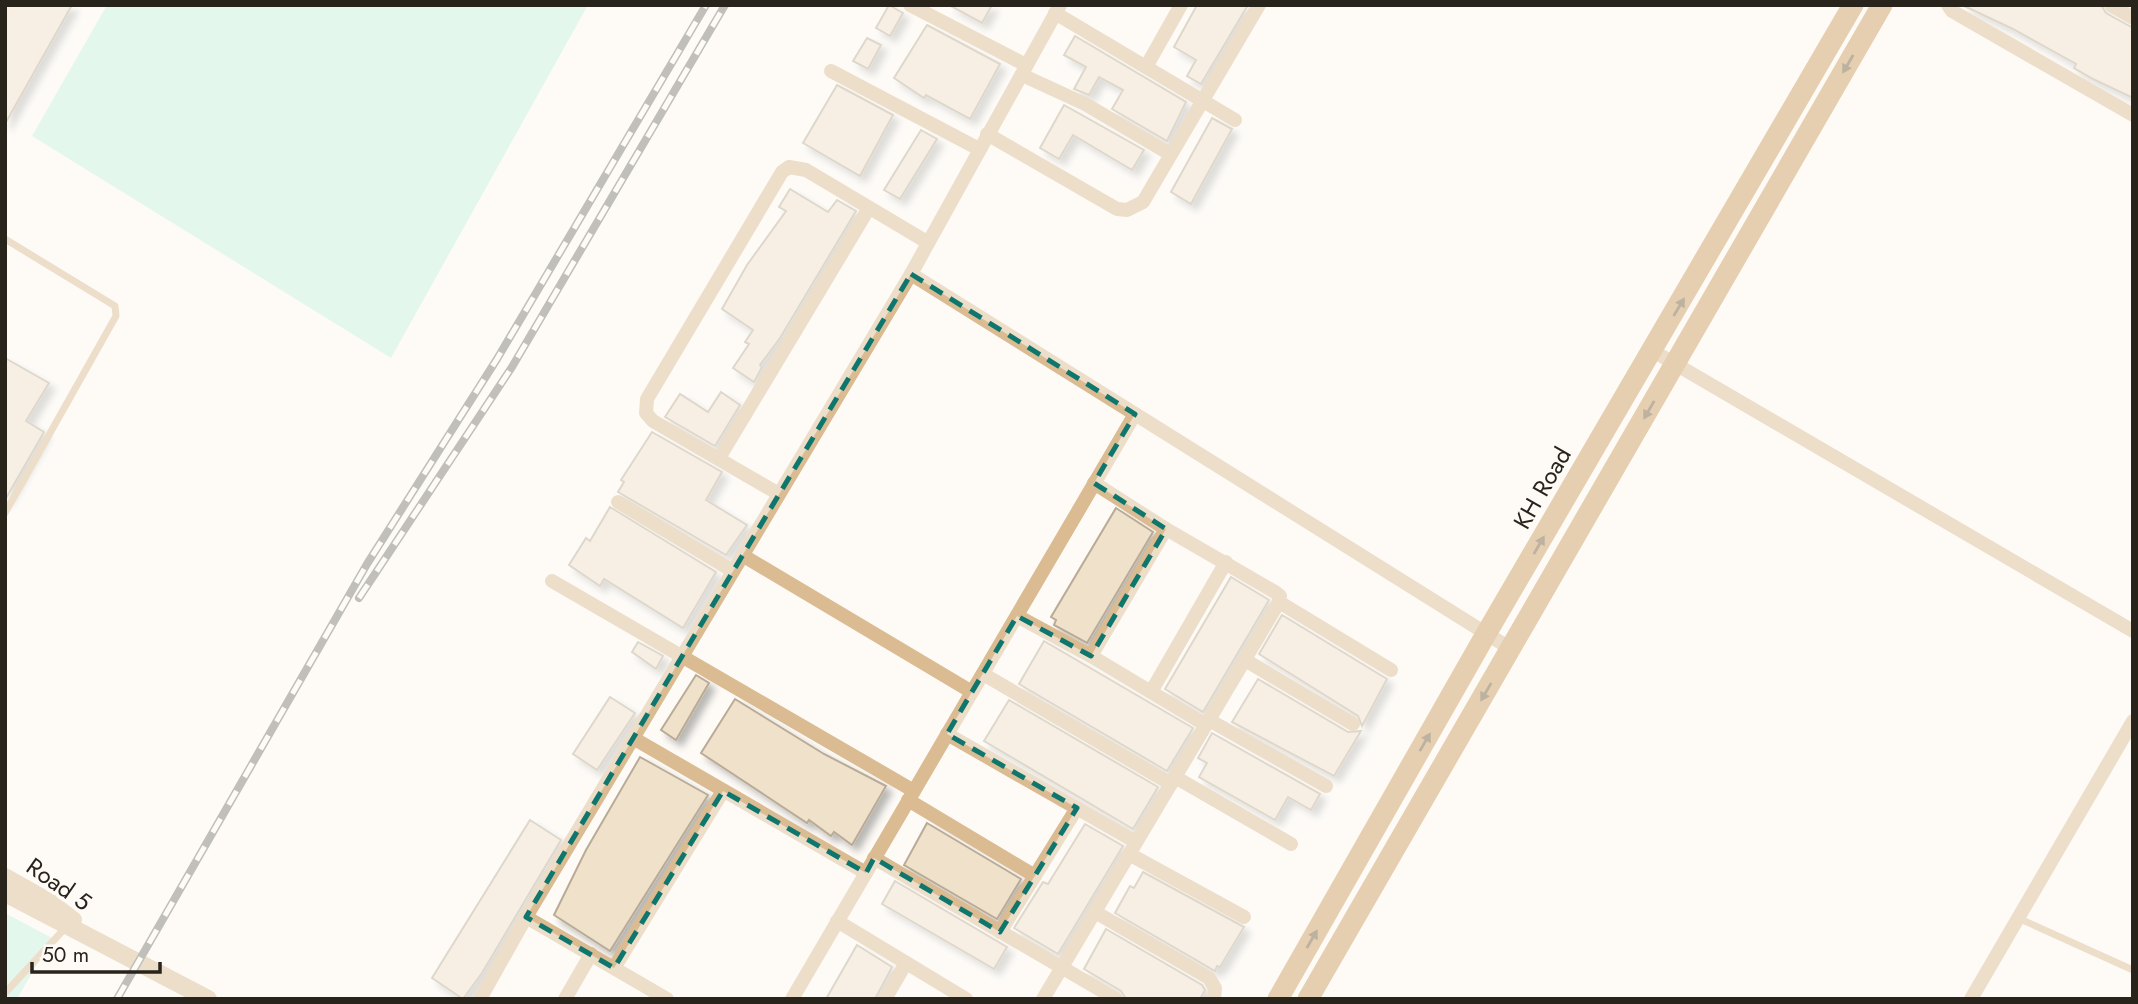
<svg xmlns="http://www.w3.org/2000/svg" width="2138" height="1004" viewBox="0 0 2138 1004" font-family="Jost,sans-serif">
	<defs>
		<filter id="shadow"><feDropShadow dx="6" dy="6" stdDeviation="3.5" flood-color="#0004"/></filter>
	</defs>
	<rect width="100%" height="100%" fill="#fefbf7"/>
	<g fill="#c5f1dd">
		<path d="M107,5H588L391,358L32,136Z"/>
		<path d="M5,913L52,938L17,999H5Z"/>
	</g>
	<g fill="#f0e1cb" stroke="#b9ab96" stroke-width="2" filter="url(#shadow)">
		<path d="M5,5H72L5,124Z"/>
		<path d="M889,5L903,13L890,36L876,28Z"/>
		<path d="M949,5H992L982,23Z"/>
		<path d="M1197,5H1248L1201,84L1187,76L1196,60L1174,47Z"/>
		<path d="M1962,5H2101L2106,13L2133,28V98L2093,79L2074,68L2076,64L2013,29Z"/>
		<path d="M927,25L1000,64L970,119L926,95L924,98L894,78Z"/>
		<path d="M1075,36L1186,102L1167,141L1112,109L1123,90L1099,77L1089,95L1074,89L1086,67L1064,55Z"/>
		<path d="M867,38L881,45L868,69L853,61Z"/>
		<path d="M837,85L893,115L860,176L803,143Z"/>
		<path d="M1064,105L1144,150L1132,170L1073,135L1059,159L1040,148Z"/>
		<path d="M1212,118L1232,129L1191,204L1171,192Z"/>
		<path d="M921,130L937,139L900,199L884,190Z"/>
		<path d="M790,189L828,212L837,200L856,211L780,338L760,365L762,367L754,382L733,368L749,344L745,342L753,330L722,309L747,265L786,211L779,207Z"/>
		<path d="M5,358L49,383L26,421L44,432L5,500Z"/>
		<path d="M721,392L740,405L715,446L665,417L680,394L708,412Z"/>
		<path d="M652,432L722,472L706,500L747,525L726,555L618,492L624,482L621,480Z"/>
		<path d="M610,507L716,572L683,628L604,579L600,586L569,565L586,538L590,541Z"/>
		<path d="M1116,508L1153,532L1087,643L1054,625L1056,620L1051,617Z"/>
		<path d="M1231,577L1269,600L1203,712L1165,689Z"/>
		<path d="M1282,615L1387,679L1362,726L1358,716L1259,654Z"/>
		<path d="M1044,641L1193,728L1167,771L1019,684Z"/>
		<path d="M638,642L663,656L656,669L632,652Z"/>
		<path d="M696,675L709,683L676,740L661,730Z"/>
		<path d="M1258,679L1348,732L1361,731L1334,776L1232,722Z"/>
		<path d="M610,697L635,713L597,770L573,754Z"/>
		<path d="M735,699L824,754L886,786L852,845L834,832L831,836L809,820L807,823L701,753Z"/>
		<path d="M1009,700L1158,787L1133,829L984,741Z"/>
		<path d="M1212,733L1320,794L1311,810L1288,797L1275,820L1199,777L1207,763L1198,758Z"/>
		<path d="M640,757L708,795L610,951L554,915L586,850Z"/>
		<path d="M530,820L561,840L482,973L463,999L432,978Z"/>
		<path d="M927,823L1021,879L997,919L904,865Z"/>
		<path d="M1085,824L1123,846L1058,954L1014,928L1043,882L1048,884Z"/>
		<path d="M1143,872L1244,927L1220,967L1217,966L1215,971L1115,913L1130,886L1134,888Z"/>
		<path d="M895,881L1007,947L994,969L882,904Z"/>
		<path d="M1106,929L1202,985L1205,990L1200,999H1126L1121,991L1084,969Z"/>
		<path d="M857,945L892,967L875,999H826Z"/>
	</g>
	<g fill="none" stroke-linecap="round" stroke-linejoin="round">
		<g stroke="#dabb92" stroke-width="7">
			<path d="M5,239L115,306L116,316L5,513"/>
			<path d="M2018,918L2133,970"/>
			<path d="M5,993L67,926"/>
		</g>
		<g stroke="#dabb92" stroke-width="14">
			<path d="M910,5L1026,65"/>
			<path d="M1060,5L911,274L1511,649"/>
			<path d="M1948,5L1952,11L2133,115"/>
			<path d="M2111,5L2133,18"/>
			<path d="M1055,13L1235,120"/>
			<path d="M1146,67L1181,5"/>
			<path d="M831,71L979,149"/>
			<path d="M1022,75L1085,104L1170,154"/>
			<path d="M987,134L1117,209L1127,210L1143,202L1259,5"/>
			<path d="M1653,351L2133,631"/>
			<path d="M719,458L869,208"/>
			<path d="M1094,483L1166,529L1275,592L1280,596L1279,602"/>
			<path d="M779,494L653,421L646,413L647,399L782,172L789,167L806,170L927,242"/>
			<path d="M618,502L733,571"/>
			<path d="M742,555L972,692"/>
			<path d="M552,581L914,791"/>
			<path d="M1017,616L1091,656L1206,725"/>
			<path d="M1091,656L1166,529"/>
			<path d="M1245,660L1353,724"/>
			<path d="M983,674L1171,784"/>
			<path d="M1151,692L1226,562"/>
			<path d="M1209,720L1326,786"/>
			<path d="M947,734L1136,842"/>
			<path d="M633,738L866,873"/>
			<path d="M1175,777L1291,844"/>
			<path d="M908,800L1035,876"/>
			<path d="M1129,854L1244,917"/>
			<path d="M874,858L1116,999"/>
			<path d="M1095,912L1209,978L1215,988L1214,999"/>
			<path d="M526,917L911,274"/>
			<path d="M837,921L966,999"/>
			<path d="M1000,932L1077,808"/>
			<path d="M614,968L723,791"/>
			<path d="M480,999L526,917L667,999"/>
			<path d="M565,999L591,954"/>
			<path d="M792,999L1135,414"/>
			<path d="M885,999L906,963"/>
			<path d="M1043,999L1279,602L1391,670"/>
			<path d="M1971,999L2133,721"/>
		</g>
		<g stroke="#dabb92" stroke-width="18">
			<path d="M5,877L51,903L73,920"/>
			<path d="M5,893L208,999"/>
		</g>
		<g stroke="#c99a5a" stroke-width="21">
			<path d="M1278,999L1486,634L1853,5"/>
			<path d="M1308,999L1882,5"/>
		</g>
		<g stroke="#79756f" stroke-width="8">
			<g id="rail">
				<path d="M359,598L512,367L725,5"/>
				<path d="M117,999L367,564L497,359L706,5"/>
			</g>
		</g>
		<use href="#rail" stroke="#fefbf7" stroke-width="5" stroke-dasharray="16" stroke-linecap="butt"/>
	</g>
	<defs><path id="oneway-solid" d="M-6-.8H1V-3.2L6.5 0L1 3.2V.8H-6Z" transform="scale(1.75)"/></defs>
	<g fill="#705937">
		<use href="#oneway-solid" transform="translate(1848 64) rotate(120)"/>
		<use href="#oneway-solid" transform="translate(1679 307) rotate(-59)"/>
		<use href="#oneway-solid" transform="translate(1649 410) rotate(120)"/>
		<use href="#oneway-solid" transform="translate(1539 545) rotate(-60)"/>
		<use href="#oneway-solid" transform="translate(1486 692) rotate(120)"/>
		<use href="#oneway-solid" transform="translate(1425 742) rotate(-60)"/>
		<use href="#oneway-solid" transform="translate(1312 939) rotate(-60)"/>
	</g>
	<path d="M0 0H2138V1004H0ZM911,274L1135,414L1094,483L1166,529L1091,656L1017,616L947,734L1077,808L1000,932L874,858L866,873L723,791L614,968L526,917Z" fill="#fefbf7" fill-opacity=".55" fill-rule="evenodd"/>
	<path fill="none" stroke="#0f766e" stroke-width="5" stroke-dasharray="14 9" stroke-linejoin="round" d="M911,274L1135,414L1094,483L1166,529L1091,656L1017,616L947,734L1077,808L1000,932L874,858L866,873L723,791L614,968L526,917Z"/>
	<g text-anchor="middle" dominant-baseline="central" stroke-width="7" stroke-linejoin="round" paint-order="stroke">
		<g font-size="24" fill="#28231b" stroke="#fefbf7">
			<text transform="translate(1542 488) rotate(-60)">KH Road</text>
			<text transform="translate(59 884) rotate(35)">Road 5</text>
		</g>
	</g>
	<rect width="2138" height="1004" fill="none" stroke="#28231b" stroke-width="14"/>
	<path d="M32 962v10h128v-10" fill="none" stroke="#28231b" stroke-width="3.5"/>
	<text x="42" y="962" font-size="21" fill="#28231b" stroke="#fefbf7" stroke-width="5" paint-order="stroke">50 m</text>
</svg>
